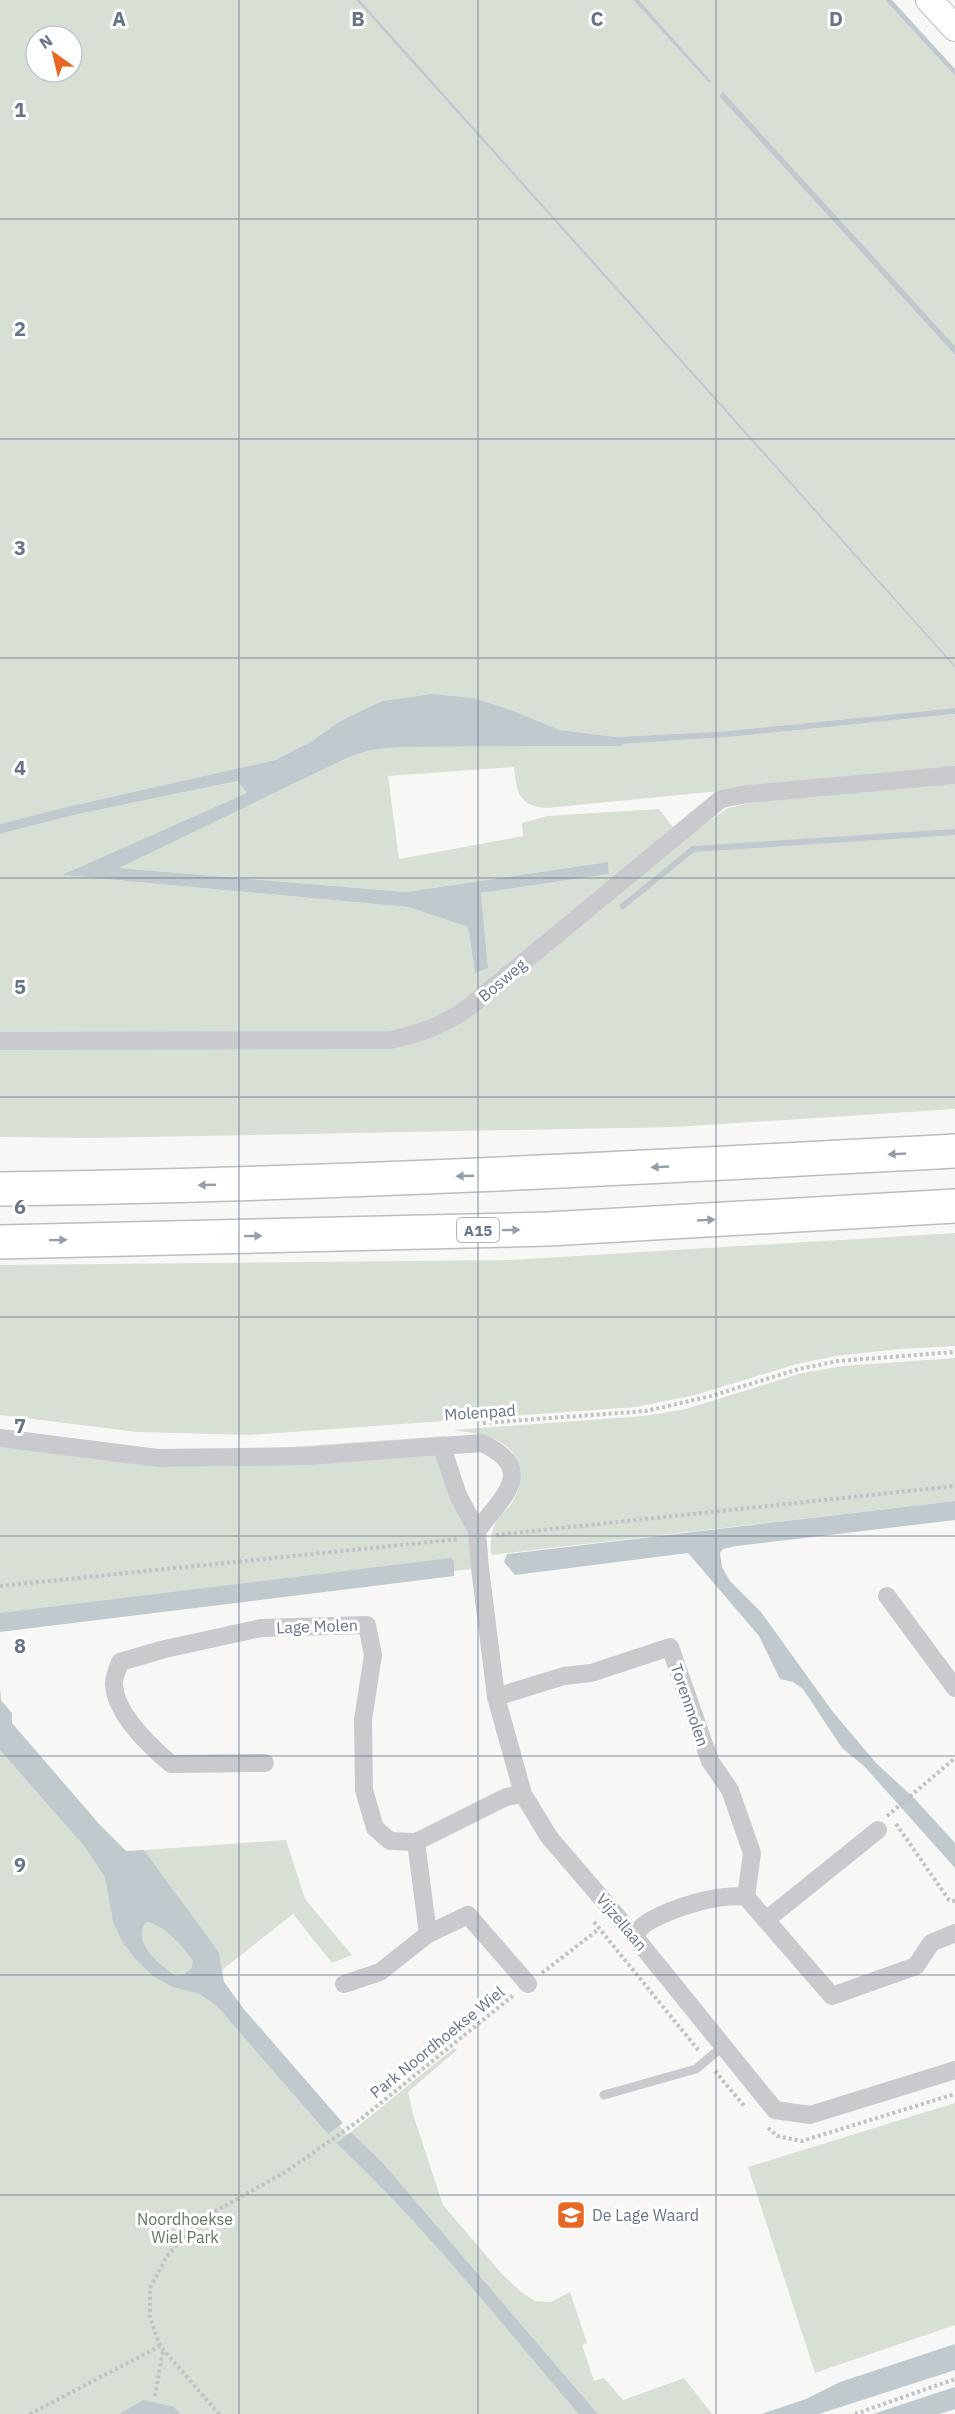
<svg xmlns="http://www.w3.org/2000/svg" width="955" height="2414" viewBox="0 0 955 2414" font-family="'IBM Plex Sans',sans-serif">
	<rect width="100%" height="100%" fill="#f7f8f5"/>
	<g fill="#d8e0d6" fill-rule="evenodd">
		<path d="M0,0H356L955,668V708L728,731L616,737L560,730L511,710L431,694L382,701L340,721L312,741L275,760L62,808L0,824ZM36,36H72V72H36Z"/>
		<path d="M360,0H633L710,84L711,81L639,0H885L955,76V346L723,93L719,96L955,355V665Z"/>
		<path d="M955,714V768L547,808C518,806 517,792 514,767L388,776L399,859L523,836L522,823L547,816L659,809L673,827L449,1013L414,1029L358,1036L0,1034V834L74,815L239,781L248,793L63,875L408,907L468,927L475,972L488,968L481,893L609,874L608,862L406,892L118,868L347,758L370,750L400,747L621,746V744L729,737Z"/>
		<path d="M955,780V1109L675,1127L92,1138L0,1137V1043L405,1044L665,850L728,808L781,796Z"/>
		<path d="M955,1233V1346L899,1349L835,1356L797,1364L695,1395L636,1407L250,1435L137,1432L0,1415V1265L511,1260Z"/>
		<path d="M955,1358V1501L491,1555C490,1538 490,1527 503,1513C507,1509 512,1504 514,1499C528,1472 518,1447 489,1437C478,1433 465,1432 453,1430L644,1416L686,1409L802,1373L843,1366Z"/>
		<path d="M446,1436L463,1521L469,1526L473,1569L236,1596L0,1625V1441L120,1459Z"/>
		<path d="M0,1726L161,1910L505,2325L586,2414H0Z"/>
		<path d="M286,1840L305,1899L352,1955L332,1963L293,1914L222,1970L219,1952L144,1850Z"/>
		<path d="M454,2048L457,2050L408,2092L413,2114L443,2205L502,2274L521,2292L535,2301L551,2302L570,2292L587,2343L582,2345L594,2381L604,2378L623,2400L684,2378L712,2414H598L383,2163L351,2132Z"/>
		<path d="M955,2103V2325L815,2373L748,2167Z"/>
	</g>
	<g fill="#c0c9ce" fill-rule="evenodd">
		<path d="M356,0H360L955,665V668Z"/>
		<path d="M633,0H639L711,81L710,84Z"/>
		<path d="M885,0H892L955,69V76Z"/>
		<path d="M723,92L955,346V355L719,96Z"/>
		<path d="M431,694L473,698L511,710L560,730L616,737L728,731L955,708V714L729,737L622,744L621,746L400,747L370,750L347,758L119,868L406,892L608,862L609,874L481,893L488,968L475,973L468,927L408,907L62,875L247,793L238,781L74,815L0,834V824L62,808L275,760L312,741L340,721L382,701Z"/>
		<path d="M955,1501V1520L737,1546L723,1549L720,1553L722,1567L730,1581L761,1612L833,1712L876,1763L914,1798L955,1843V1868L864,1766L842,1748L803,1689L793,1682L780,1679L759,1636L688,1553L515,1575L504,1562L507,1554Z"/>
		<path d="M451,1558L454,1562V1576L0,1632V1613Z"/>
		<path d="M0,1688L1,1700L12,1713V1723L100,1825L126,1851L144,1850L219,1952L224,1982L243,2008L343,2123L328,2134L217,2006L200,1994L173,1987L153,1976L136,1960L121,1940L113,1921L105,1877L85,1847L0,1750ZM149,1922C168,1929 182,1945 193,1961L191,1969L184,1974L176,1976C161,1966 132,1944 145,1923Z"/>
		<path d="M351,2132L383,2163L598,2414H579C500,2323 425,2225 336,2143Z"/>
		<path d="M955,2344V2370L819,2414H761L806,2399L840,2382Z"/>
		<path d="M955,2387V2409L939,2414H873Z"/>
		<path d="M143,2400L174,2407L180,2414H120Z"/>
	</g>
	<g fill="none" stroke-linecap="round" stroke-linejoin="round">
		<path stroke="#c0c9ce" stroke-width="6" d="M623,906L693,849L955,832"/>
		<g stroke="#babdc3" stroke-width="28">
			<path id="secondary" d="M929,0L955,28"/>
		</g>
		<g stroke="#babcc0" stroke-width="36">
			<g id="highway">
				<path d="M0,1189C319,1185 637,1168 955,1151"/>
				<path d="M0,1242L548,1229L955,1206"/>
			</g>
		</g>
		<g stroke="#c1c2c5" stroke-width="4" stroke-dasharray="3 3" stroke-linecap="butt">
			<path d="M483,1423L646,1411L711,1396L799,1369L838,1361L955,1352"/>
			<path d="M496,1535L955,1486"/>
			<path d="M0,1586L459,1539"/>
			<path d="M887,1816L955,1758"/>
			<path d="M896,1824L949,1900L955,1901"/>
			<path d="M594,1922L699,2051"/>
			<path d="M542,1973L599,1929"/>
			<path d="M715,2071L745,2107"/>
			<path d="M768,2128L777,2136L802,2141L955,2094"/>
			<path d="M160,2346L150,2317V2288L167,2256L196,2222L287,2171L361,2119L515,1994"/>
			<path d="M155,2396L163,2350"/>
			<path d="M30,2414L160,2346L219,2414"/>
			<path d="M855,2414L955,2379"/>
		</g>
		<path stroke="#c8cace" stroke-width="9" d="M604,2095L696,2069L723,2046"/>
		<g stroke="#c8cace" stroke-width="18">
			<path d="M0,1041L390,1040C422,1033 442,1026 469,1007L721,799L748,794L955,775"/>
			<path d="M0,1438L158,1458L307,1456L482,1443C538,1470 503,1496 477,1531L458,1495L442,1447"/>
			<path d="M477,1531L480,1568L496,1697L523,1794L549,1837L634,1936L775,2110L810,2115L955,2070"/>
			<path d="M887,1596L955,1688"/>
			<path d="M496,1697L564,1676L591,1673L670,1647L710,1761L730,1790L752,1853L746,1897"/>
			<path d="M265,1763L171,1764C150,1746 116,1715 114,1685C113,1678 118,1669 120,1662L165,1649L261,1628L367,1625L373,1655L363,1720L364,1790L375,1828L390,1841L416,1842L506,1797L523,1794"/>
			<path d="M416,1842L428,1934"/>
			<path d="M766,1920L878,1830"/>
			<path d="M634,1936C638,1931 642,1925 648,1922C672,1908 718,1893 746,1897L832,1996L916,1966L931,1943L955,1933"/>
			<path d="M344,1984L380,1972L428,1934L468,1915L528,1984"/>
		</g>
		<use href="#secondary" stroke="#fff" stroke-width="26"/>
		<use href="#highway" stroke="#fff" stroke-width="33"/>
	</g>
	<defs><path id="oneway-solid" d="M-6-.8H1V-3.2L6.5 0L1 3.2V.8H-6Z" transform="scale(1.5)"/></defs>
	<g fill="#949eab">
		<use href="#oneway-solid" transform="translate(897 1154) rotate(177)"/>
		<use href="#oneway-solid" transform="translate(660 1167) rotate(177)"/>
		<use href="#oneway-solid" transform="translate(465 1176) rotate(178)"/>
		<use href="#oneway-solid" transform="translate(207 1185) rotate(178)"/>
		<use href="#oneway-solid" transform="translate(706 1220) rotate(-3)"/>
		<use href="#oneway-solid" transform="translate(511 1230) rotate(-1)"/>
		<use href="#oneway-solid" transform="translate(253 1236) rotate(-1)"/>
		<use href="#oneway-solid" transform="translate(58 1240) rotate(-1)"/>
	</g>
	<path fill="none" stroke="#667487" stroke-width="1.5" stroke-opacity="0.55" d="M239,0V2414M478,0V2414M716,0V2414M0,219H955M0,439H955M0,658H955M0,878H955M0,1097H955M0,1317H955M0,1536H955M0,1756H955M0,1975H955M0,2195H955"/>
	<defs>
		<g id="school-square" transform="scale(1.5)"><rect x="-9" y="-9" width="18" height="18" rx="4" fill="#e86724" stroke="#fff"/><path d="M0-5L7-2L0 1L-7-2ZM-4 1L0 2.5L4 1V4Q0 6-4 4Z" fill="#fff"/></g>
	</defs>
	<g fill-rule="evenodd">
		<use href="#school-square" x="571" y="2215"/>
	</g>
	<g text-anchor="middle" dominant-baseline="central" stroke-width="6" stroke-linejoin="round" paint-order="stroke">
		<rect fill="#fff" stroke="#949eab" stroke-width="1.5" x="457" y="1218" width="42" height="24" rx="4.5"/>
		<g font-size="15" font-weight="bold" fill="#667487">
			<text x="478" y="1230">A15</text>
		</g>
		<g font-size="16" fill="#667487" stroke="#fff">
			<text transform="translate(502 980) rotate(-40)">Bosweg</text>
			<text transform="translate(480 1412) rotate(-4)">Molenpad</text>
			<text transform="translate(317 1626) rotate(-2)">Lage Molen</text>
			<text transform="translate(690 1705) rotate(71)">Torenmolen</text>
			<text transform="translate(622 1922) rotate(50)">Vijzellaan</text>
			<text transform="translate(437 2042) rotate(-39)">Park Noordhoekse Wiel</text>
		</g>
		<g font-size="16" fill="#667487" stroke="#fff" text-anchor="start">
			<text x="592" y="2215">De Lage Waard</text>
		</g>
		<g font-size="16" fill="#637961" stroke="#fff">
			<text x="185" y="2219">Noordhoekse<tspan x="185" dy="18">Wiel Park</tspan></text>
		</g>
	</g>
	<g font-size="20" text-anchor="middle" font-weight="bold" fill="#667487" stroke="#fff" stroke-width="6" stroke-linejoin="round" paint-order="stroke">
		<text x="119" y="26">A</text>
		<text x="358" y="26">B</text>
		<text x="597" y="26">C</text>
		<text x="836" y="26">D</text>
		<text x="20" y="117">1</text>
		<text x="20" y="336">2</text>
		<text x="20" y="555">3</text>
		<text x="20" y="775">4</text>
		<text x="20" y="994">5</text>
		<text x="20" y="1214">6</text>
		<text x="20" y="1433">7</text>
		<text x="20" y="1653">8</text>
		<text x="20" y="1872">9</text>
	</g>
	<g transform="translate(54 54) rotate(326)"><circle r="28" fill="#ffffff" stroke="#c2c7cf" stroke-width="1.5"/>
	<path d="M0-4.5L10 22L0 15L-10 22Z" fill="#e86724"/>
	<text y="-9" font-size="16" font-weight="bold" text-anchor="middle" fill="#667487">N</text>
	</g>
</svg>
